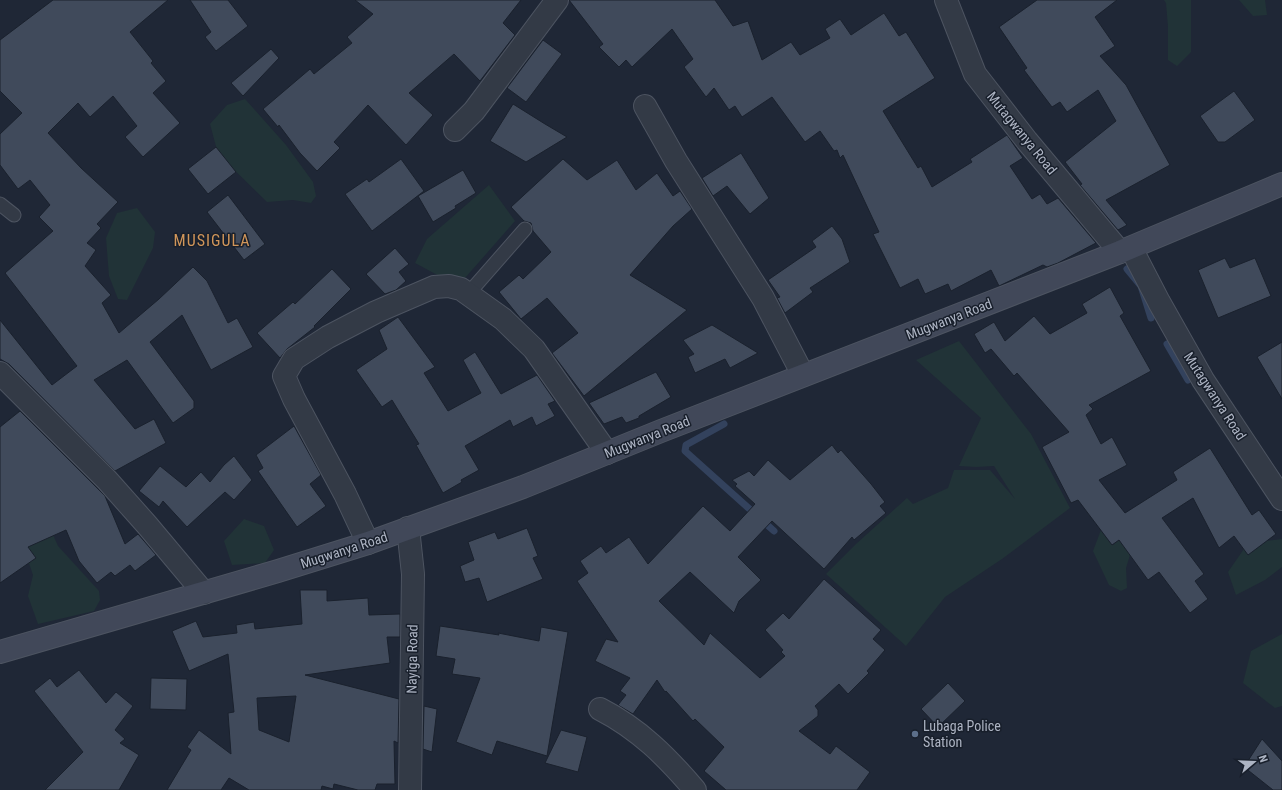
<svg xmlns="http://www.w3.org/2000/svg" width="1282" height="790" viewBox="0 0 1282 790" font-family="'Roboto Condensed',sans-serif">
	<rect width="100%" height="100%" fill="#1f2736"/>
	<g fill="#213337">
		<path d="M1164,0H1191V52L1177,66L1168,60V27L1166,3Z"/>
		<path d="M1239,0H1265L1267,15L1253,16Z"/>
		<path d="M245,99L286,145L313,182L316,196L311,203L293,200L267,202L218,154L210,124L227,105Z"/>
		<path d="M489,185L515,221L458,286L415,263L427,239Z"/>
		<path d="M137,208L155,232L153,248L127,300L118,299L109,276L106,238L117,213Z"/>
		<path d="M959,341L1031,434L1070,508L1002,559L945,597L906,646L826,574L856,544L907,498L913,504L948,488L954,470H990L1015,499L994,466L976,467L959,466L981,418L916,360Z"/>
		<path d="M244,519L264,526L274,550L265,563L232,565L224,541Z"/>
		<path d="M51,530L58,546L99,591L100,600L94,611L38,624L28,596L33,575L21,540Z"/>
		<path d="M1101,530L1113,545L1119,540L1130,555L1126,568L1127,588L1121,591L1109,585L1093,551Z"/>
		<path d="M1282,539V567L1265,580L1236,595L1228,572L1248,543Z"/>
		<path d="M1282,634V706L1275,708L1243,683L1251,651Z"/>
	</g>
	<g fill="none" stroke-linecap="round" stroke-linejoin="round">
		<g stroke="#33425d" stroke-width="7">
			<path d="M1127,269L1141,286L1151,318"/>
			<path d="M1167,344L1188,380"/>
			<path d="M724,424L686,445L685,451L774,531"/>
		</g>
	</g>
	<g fill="#404a5b" stroke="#1a212d" fill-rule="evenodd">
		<path d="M53,0H168L130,32L153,61L151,63L166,81L153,93L180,123L143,157L125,137L137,126L113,96L90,117L78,103L48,133L81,168L118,202L97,224L101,228L87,243L96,250L85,266L111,295L102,303L119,333L159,299L193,267L207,281L228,323L237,318L253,347L211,370L182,315L150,342L194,401V408L173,423L127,360L94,380L135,429L154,419L166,443L115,471L9,364L0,359V320L52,385L77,366L5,273L53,231L39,217L50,205L30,180L18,189L0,165V134L22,113L0,91V40Z"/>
		<path d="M190,0H228L248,26L216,51L205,37L211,32Z"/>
		<path d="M355,0H521L503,23L515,35L480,81L454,54L409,93L433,115L406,145L368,105L334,142L340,148L317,171L300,153L279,125L278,127L263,109L310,69L314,74L352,43L347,37L373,14Z"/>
		<path d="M569,0H715L733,26L748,21L762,60L791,42L800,55L830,38L825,29L840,19L851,35L884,13L899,36L906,32L935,78L883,111L918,168L921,166L932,187L972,162L970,159L1007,135L1023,158L1010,166L1032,199L1040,194L1047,204L1058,198L1096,243L1058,263L1047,267L1043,265L999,286L991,270L951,291L948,284L925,294L918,279L900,288L873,234L879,232L843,155L840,158L837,150L834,151L820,131L805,142L772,97L742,117L735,106L729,110L714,88L706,97L684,67L693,59L672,29L632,67L626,60L619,67L599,47L603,44Z"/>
		<path d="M1037,0H1117L1095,17L1115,46L1100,56L1126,85L1170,165L1106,200L1127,225L1118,230L1080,185L1082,184L1065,162L1116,121L1098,90L1067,112L1060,102L1052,107L1024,70L1027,68L999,27Z"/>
		<path d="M543,40L562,54L526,102L507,88Z"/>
		<path d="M271,49L279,58L243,96L231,83Z"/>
		<path d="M1234,91L1255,120L1225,142H1218L1200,116Z"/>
		<path d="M513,104L545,124L567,137L526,162L490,141Z"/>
		<path d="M216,147L236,172L208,194L188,169Z"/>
		<path d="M741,153L769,198L750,214L727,186L713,196L702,178Z"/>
		<path d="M401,159L424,191L372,231L345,194L367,179L369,182Z"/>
		<path d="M563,159L587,180L617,160L636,190L657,173L673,196L680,191L692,209L673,226L630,275L687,310L584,396L552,353L578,333L547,298L521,319L499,292L519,275L523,279L551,252L533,231L531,223L524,221L511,207Z"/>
		<path d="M463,170L476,193L455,206L456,208L433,222L418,196Z"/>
		<path d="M228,195L265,244L244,260L207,212Z"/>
		<path d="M832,226L842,239L850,262L810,288L813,292L785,313L777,298L780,297L768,280L816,247L812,241Z"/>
		<path d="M395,248L409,264L399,272L406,281L396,290L385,294L366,274Z"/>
		<path d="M1225,258L1230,268L1255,258L1271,296L1218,318L1198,270Z"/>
		<path d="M332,269L351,289L314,326L315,327L287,349L280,358L257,333L293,302L295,304Z"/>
		<path d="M1110,287L1124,313L1120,316L1151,371L1089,405L1093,409L1086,415L1101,444L1112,437L1127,465L1099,480L1125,513L1177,480L1173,472L1210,448L1252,515L1259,510L1276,534L1248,555L1234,536L1219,548L1193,498L1162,518L1204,574L1195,581L1208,599L1190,613L1159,572L1148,580L1119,540L1112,545L1078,500L1071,503L1042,447L1069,432L1017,373L1014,376L991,349L985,353L974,334L994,322L1005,341L1034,316L1050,334L1087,313L1082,304Z"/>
		<path d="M398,317L435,367L424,373L448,411L481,393L463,360L475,352L501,394L537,375L555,401L548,404L555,416L536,426L532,417L513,427L510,420L465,446L479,470L461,480L462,482L443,493L416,445L419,444L392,400L382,407L356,370L387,349L379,330Z"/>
		<path d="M712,325L758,353L730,368L725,359L695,373L688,357L694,354L683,340Z"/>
		<path d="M1282,342V399L1257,357Z"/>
		<path d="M656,372L671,397L639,416V418L626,423L622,417L604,424L589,403Z"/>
		<path d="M20,411L105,496L125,544L138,534L156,555L135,571L130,565L115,576L111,572L97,583L79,561L66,530L28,547L36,558L0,583V427Z"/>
		<path d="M294,426L321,475L310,484L326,506L297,527L258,471L263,468L256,455Z"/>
		<path d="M832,445L838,453L841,450L871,484L885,502L880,506L886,513L854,540L852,537L824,569L772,521L738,557L761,580L739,601L734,613L690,572L659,601L704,645L710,633L760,678L785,656L781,652L783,650L765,630L783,613L789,619L824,579L881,630L873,639L885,650L867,671L869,673L848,694L839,684L815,706L818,710V716L799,731L830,754L836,746L870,772L857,790H726L704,771L724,747L695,719L693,721L666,691L665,692L657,680L633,714L618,705L626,695L620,691L630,678L595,661L606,639L618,642L577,581L588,573L580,561L601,546L606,553L629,537L648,564L703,506L730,531L755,504L735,486L737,484L732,480L749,471L754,476L768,460L790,480Z"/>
		<path d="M234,456L252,480L234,500L225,492L187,527L163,501L159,507L139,491L160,466L186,487L201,472L210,482L224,465Z"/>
		<path d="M527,528L538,556L533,558L543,579L487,602L479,578L465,582L460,566L474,560L468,542L495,532L498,539Z"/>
		<path d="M300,590H327V601L368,598L369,615L400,614V637H387L390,663L305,675L399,699L398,743L394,741L395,784H377L375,790H358L334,784L333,789L322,786L321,790H249L229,778L221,790H167L191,750L187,747L199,730L231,754L228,713L234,712L228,654L189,671L172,631L196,621L203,637L237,633L236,625L254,622L255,629L302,624ZM296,696L289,742L259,730L257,698Z"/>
		<path d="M440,626L499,635L498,633L539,641L541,627L568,632L547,756L497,741L492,755L456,742L480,678L452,674L455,659L436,656Z"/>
		<path d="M79,670L106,703L116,692L133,706L115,730L125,739L120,743L139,755L119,790H45L83,752L34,691L50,678L57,687Z"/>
		<path d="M151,678L187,679L186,710L150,709Z"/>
		<path d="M948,683L965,701L938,727L921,709Z"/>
		<path d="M424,706L437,709L432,752L423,749Z"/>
		<path d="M561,730L587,737L578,772L545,763Z"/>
		<path d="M1262,739L1282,761V790H1273L1244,767Z"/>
	</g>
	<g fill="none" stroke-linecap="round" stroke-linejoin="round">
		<g stroke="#4d5461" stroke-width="15">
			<g id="lane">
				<path d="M0,204L14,215"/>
				<path d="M468,294L525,229"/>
			</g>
		</g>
		<g stroke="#4d5461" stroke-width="24">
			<g id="street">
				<path d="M946,0L975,74L1027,141L1120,252"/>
				<path d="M645,106L676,161L763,298L803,375"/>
				<path d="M455,130L474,111L557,0"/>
				<path d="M1131,248L1159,302L1203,380L1282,499"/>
				<path d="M0,373L107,480L147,525L204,593"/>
				<path d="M408,528L413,574L410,790"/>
				<path d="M368,543L345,494L294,399L284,376L294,359L328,337L376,312L434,287L449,286L461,289L503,319L534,349L607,453"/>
				<path d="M600,709C639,729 667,757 695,790"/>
			</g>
		</g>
		<g stroke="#4d5461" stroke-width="24">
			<path id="secondary" d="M0,652L278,571L368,543L523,487L661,431L1120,252L1282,184"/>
		</g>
		<use href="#lane" stroke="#333a46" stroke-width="13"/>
		<use href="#street" stroke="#333a46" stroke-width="22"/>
		<use href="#secondary" stroke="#414859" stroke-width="22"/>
	</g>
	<circle fill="#5c6f8a" stroke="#181f2b" stroke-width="1.5" cx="915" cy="734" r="4"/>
	<g text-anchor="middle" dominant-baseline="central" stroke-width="3" stroke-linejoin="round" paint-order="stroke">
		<g font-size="14" fill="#adb4c3" stroke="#181f2b">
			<text transform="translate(1022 133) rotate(51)">Mutagwanya Road</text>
			<text transform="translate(949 319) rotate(-21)">Mugwanya Road</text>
			<text transform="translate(1215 396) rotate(57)">Mutagwanya Road</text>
			<text transform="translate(647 437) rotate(-22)">Mugwanya Road</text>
			<text transform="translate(344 550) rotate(-18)">Mugwanya Road</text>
			<text transform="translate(412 659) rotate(-89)">Nayiga Road</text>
		</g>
		<g font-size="14" fill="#adb4c3" stroke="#181f2b" text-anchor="start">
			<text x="923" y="726">Lubaga Police<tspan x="923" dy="16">Station</tspan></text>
		</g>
		<g font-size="16" letter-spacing="1" fill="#d1965a" stroke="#181f2b">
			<text x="212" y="240">MUSIGULA</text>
		</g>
	</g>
	<g transform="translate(1254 762) rotate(71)" stroke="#181f2b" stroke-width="3" paint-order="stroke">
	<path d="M0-3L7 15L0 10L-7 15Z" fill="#adb4c3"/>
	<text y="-6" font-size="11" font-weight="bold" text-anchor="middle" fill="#adb4c3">N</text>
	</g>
</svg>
